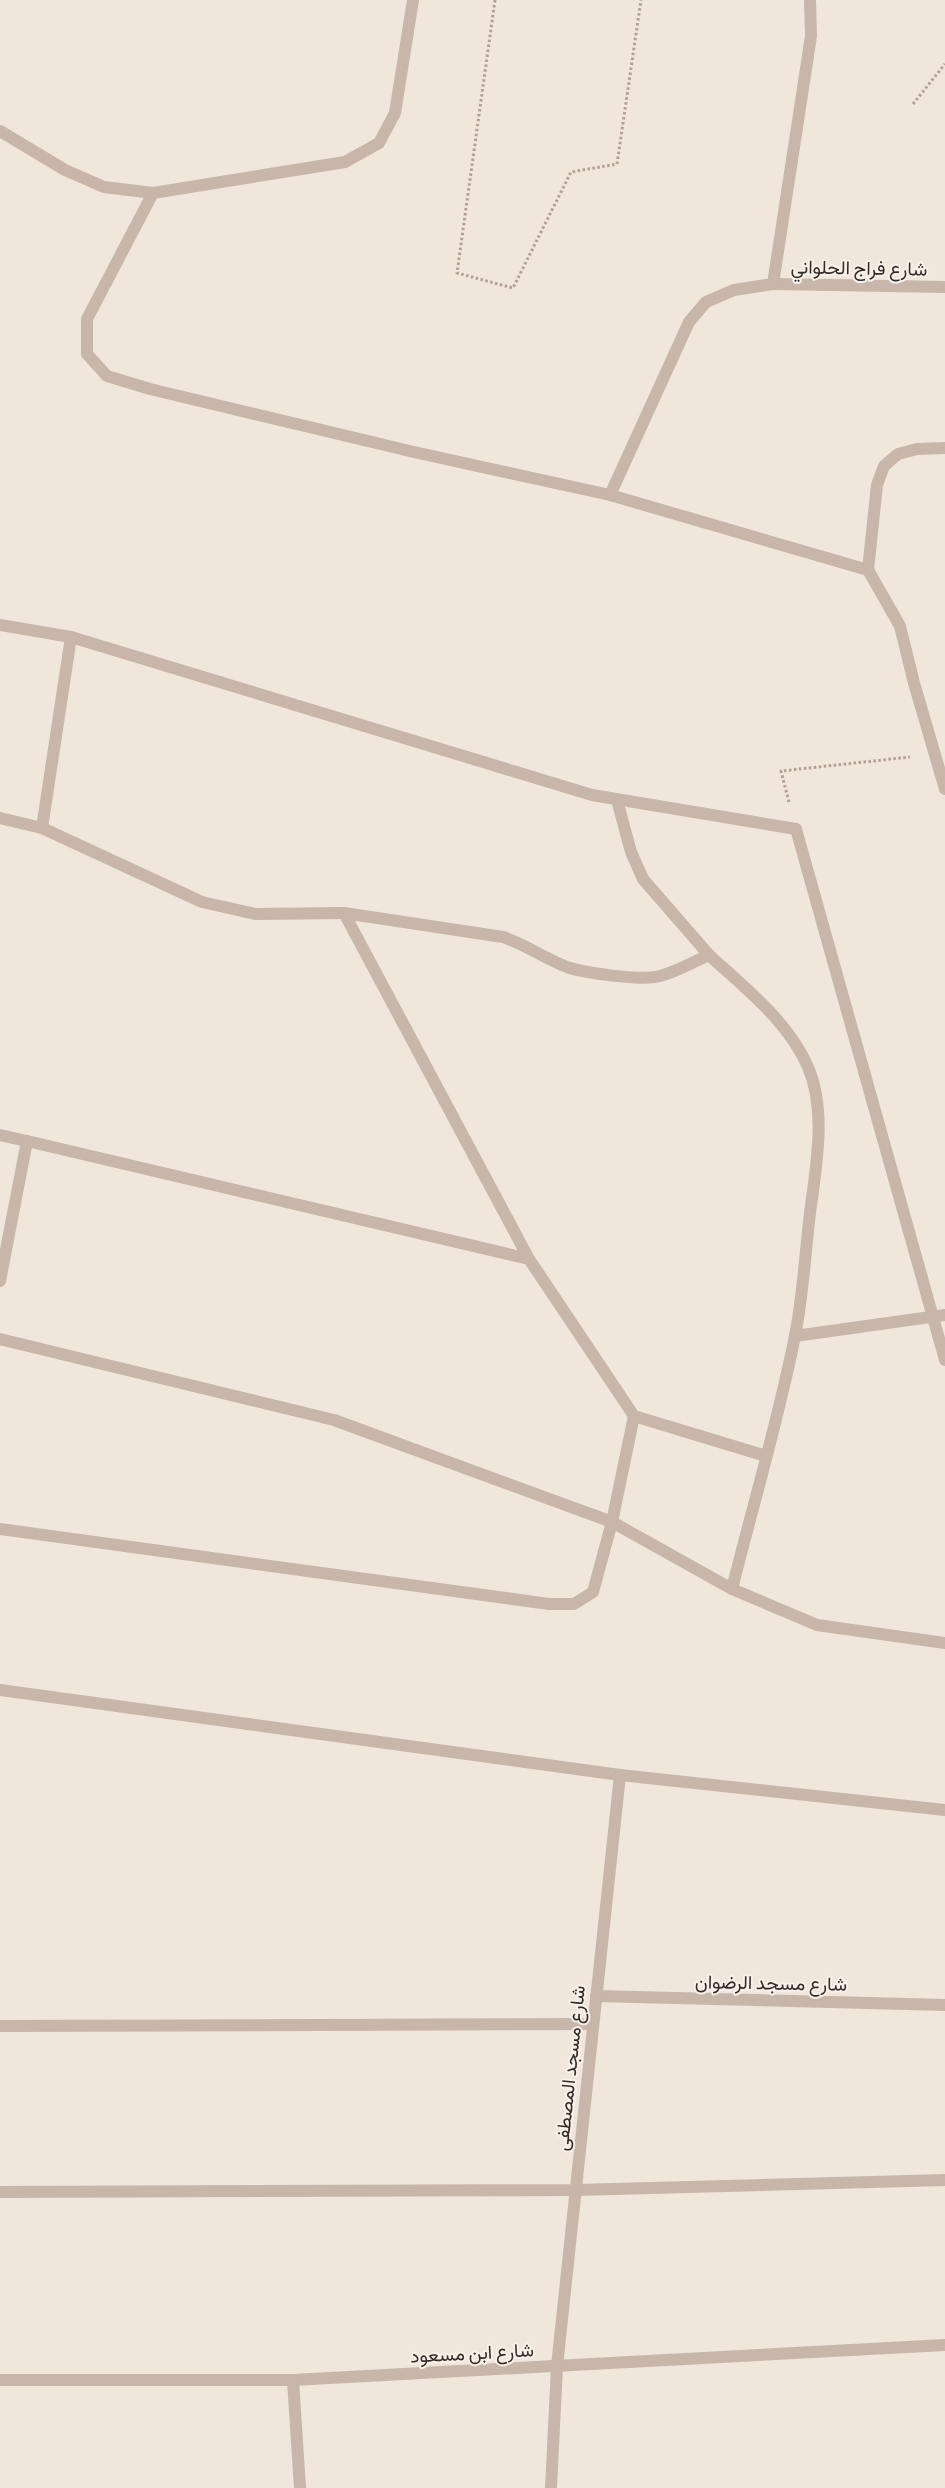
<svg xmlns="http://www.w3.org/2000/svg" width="945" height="2488" viewBox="0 0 945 2488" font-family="Commissioner,Vazirmatn,sans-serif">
	<rect width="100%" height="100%" fill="#f0e6dc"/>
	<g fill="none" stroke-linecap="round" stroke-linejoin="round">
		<g stroke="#b3a093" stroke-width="3" stroke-dasharray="2.5 2.5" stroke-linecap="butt">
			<path d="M495,0L457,273L513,288L571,172L617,164L641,0"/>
			<path d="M913,104L945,64"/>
			<path d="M789,802L781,771L910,757"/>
		</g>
		<g stroke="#c7b6a9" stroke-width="12">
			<path d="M413,0L395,113L379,143L345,162L153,193L87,319V354L107,376L150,389L414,452L610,495L868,570L900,626L914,683L945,789"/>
			<path d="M0,131L65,170L104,187L153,193"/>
			<path d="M773,284L945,287"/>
			<path d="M610,495L689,322L706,302L734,290L773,284L811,36L810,0"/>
			<path d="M868,570L877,485L884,466L898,454L917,449L945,448"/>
			<path d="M0,625L71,637L592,795L796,829L945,1360"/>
			<path d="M617,800L631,852L643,879L709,955"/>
			<path d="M0,818L42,828L202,902L255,914L344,913"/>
			<path d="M42,828L71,637"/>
			<path d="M0,1135L27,1141L0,1281"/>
			<path d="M27,1141L529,1259"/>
			<path d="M795,1336L945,1315"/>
			<path d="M0,1339L334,1420L612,1522L593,1592L574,1604H549L0,1529"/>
			<path d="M634,1416L612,1522L732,1589L817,1625L945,1643"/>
			<path d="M732,1589C753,1505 778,1421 795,1336C803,1296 805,1254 810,1213C816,1166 827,1112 808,1067C788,1021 745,988 709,955C693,962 677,972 660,976C642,981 579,973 562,965C541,956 524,944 503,937L344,913L529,1259L634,1416L766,1456"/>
			<path d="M0,1690L620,1775L945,1810"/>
			<path d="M596,1996L945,2005"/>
			<path d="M0,2026L593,2024"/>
			<path d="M0,2192L575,2190L945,2180"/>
			<path d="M0,2380H293L945,2345"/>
			<path d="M293,2380L300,2488"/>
			<path d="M551,2488L557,2366L620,1775"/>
		</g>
	</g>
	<g text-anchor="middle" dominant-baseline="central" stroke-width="4" stroke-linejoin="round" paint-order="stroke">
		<g font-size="19" fill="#352c28" stroke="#f8f1e8">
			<text transform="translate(859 267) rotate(1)">شارع فراج الحلواني</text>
			<text transform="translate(771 1982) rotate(1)">شارع مسجد الرضوان</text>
			<text transform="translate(569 2068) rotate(-84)">شارع مسجد المصطفى</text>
			<text transform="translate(472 2352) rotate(-3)">شارع ابن مسعود</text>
		</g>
	</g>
</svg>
